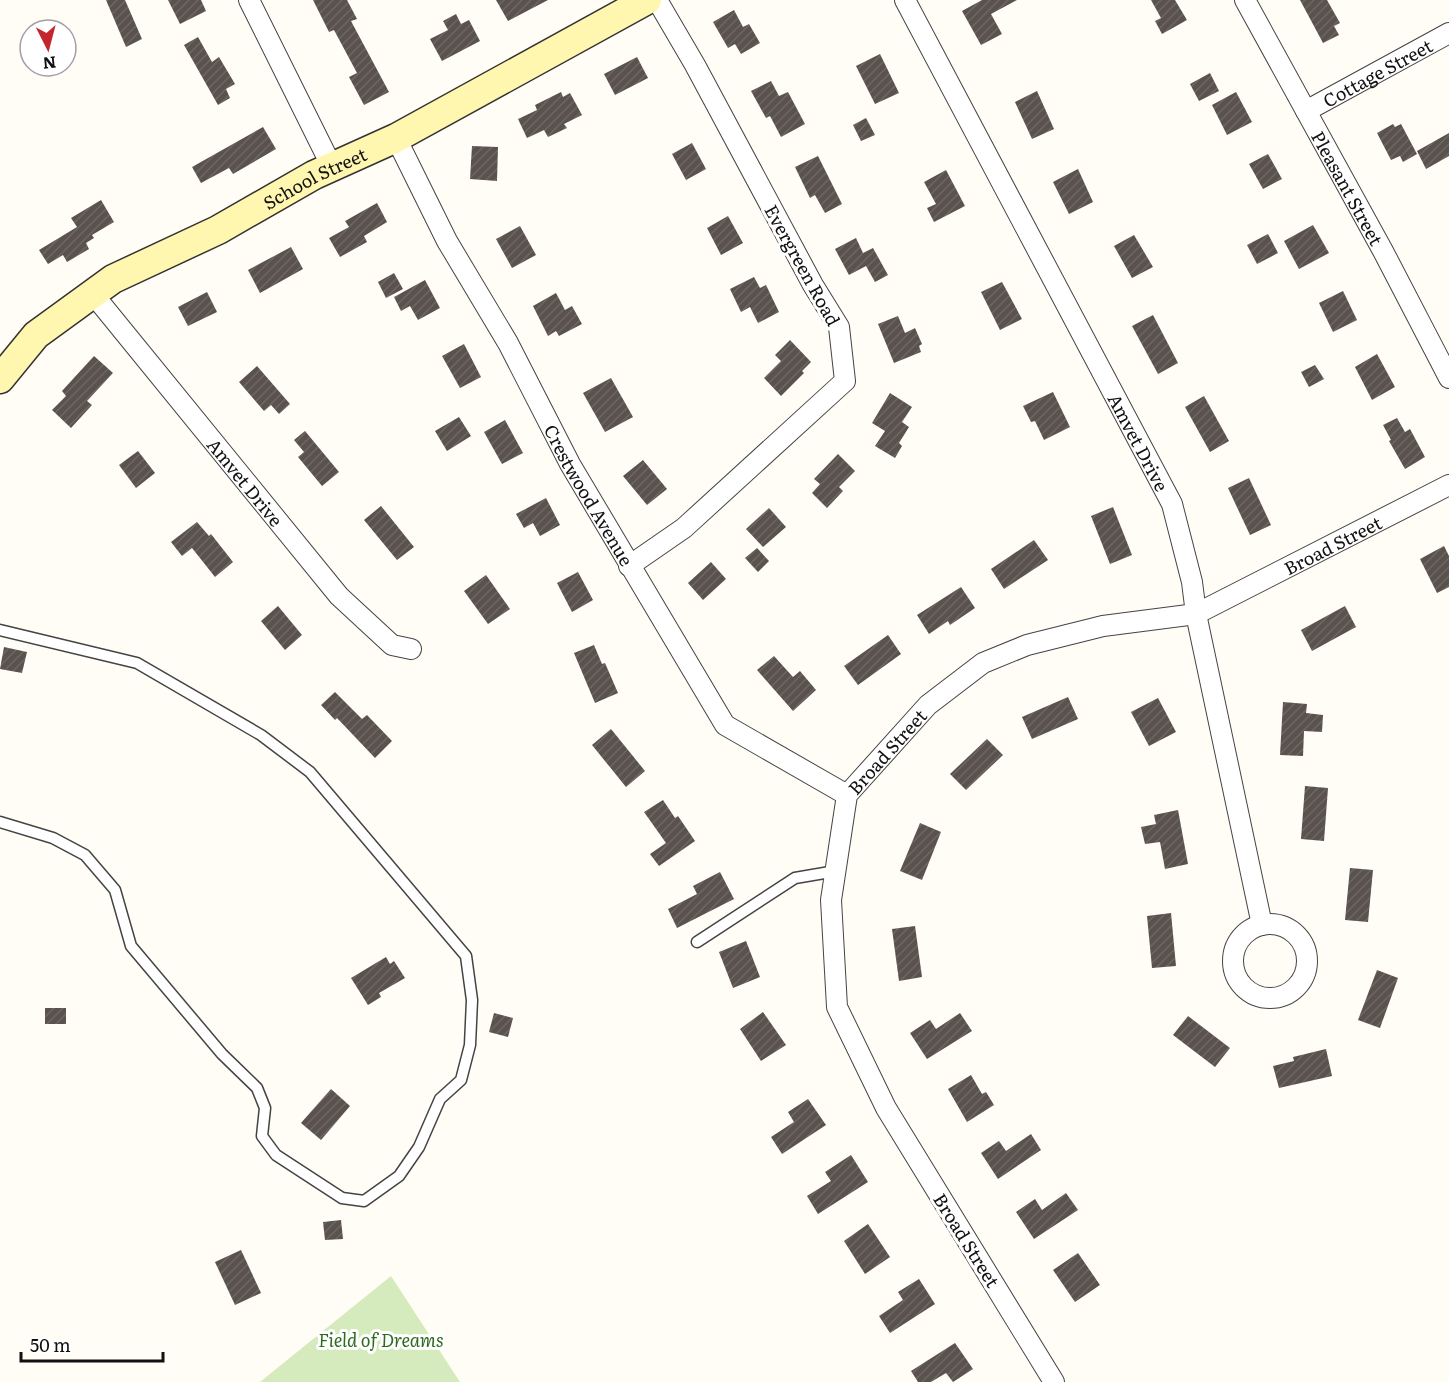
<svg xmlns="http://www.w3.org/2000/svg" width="1449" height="1382" viewBox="0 0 1449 1382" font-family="Literata,serif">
	<defs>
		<pattern id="building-hatch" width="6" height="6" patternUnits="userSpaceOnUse" patternTransform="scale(1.5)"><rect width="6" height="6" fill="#5a524d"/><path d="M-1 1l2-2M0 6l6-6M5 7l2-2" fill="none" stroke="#6d6662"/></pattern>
	</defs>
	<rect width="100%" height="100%" fill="#fffdf5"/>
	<path fill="#d5ebbd" d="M391,1276L460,1382H260Z"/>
	<g fill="url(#building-hatch)">
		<path d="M106,0H125L142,39L126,47Z"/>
		<path d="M168,0H201L206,11L180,24Z"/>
		<path d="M313,0H347L357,19L351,21L389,92L364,105L349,77L357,73L334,30L329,32Z"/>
		<path d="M496,0H548L508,21Z"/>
		<path d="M982,0H1017L991,14L1002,34L981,45L962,11Z"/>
		<path d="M1151,0H1175L1187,20L1162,34L1155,21L1161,18Z"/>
		<path d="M1300,0H1327L1340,23L1334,26L1339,35L1323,43Z"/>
		<path d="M734,10L743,27L749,24L760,43L741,54L735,44L728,48L713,22Z"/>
		<path d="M456,14L461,24L469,20L480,41L442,61L430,39L448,30L443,21Z"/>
		<path d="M198,37L212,62L219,57L235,84L226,89L230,98L218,105L184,45Z"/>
		<path d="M880,54L899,93L875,104L856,66Z"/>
		<path d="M637,57L648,78L615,95L604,74Z"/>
		<path d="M1210,73L1219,91L1199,101L1190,84Z"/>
		<path d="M771,81L779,96L788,92L805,124L781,137L770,116L766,118L751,91Z"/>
		<path d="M1037,91L1054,129L1032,139L1015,102Z"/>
		<path d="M561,92L563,97L570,93L582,115L564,124L567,128L548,137L544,130L527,138L518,119L537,110L535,105Z"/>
		<path d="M1236,92L1252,122L1227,135L1212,105Z"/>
		<path d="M866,118L875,135L861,141L853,125Z"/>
		<path d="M1393,124L1395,127L1401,124L1417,154L1403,162L1400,156L1391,160L1377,133Z"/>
		<path d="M263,127L276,149L233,174L229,168L201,183L192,167Z"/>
		<path d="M1449,133V156L1426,169L1417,151Z"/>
		<path d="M692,143L706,169L686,180L672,154Z"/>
		<path d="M472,146L498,147L497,181L470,179Z"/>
		<path d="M1268,154L1282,179L1263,189L1249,164Z"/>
		<path d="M818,156L842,204L825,213L815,195L810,198L795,167Z"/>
		<path d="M1078,169L1093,202L1069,214L1053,182Z"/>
		<path d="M946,170L965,206L934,222L927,208L936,204L924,182Z"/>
		<path d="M101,200L114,222L92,235L94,238L86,243L89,249L67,262L63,255L48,264L39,250L77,227L71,218Z"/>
		<path d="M377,203L387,222L364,236L367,242L340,257L329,238L349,227L345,221Z"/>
		<path d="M728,216L743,243L721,255L707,228Z"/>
		<path d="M1313,225L1329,253L1299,269L1284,241Z"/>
		<path d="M520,226L536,255L512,268L496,239Z"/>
		<path d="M1268,234L1278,253L1257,264L1247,245Z"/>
		<path d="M1134,235L1153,267L1132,278L1114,246Z"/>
		<path d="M856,238L863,253L873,248L888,275L875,282L866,266L849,275L835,249Z"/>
		<path d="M291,247L303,269L260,293L248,270Z"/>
		<path d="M394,273L403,289L386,298L378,282Z"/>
		<path d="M754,277L760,288L766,285L779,312L758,323L750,307L741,312L730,289Z"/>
		<path d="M425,280L440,308L418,320L410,306L401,311L394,297Z"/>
		<path d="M1002,282L1022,319L1000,330L981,292Z"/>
		<path d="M1343,291L1357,320L1333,332L1319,303Z"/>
		<path d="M207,292L217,312L188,326L178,307Z"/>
		<path d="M556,293L565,310L572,306L582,324L559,336L556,331L548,336L533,306Z"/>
		<path d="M1153,315L1178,363L1158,374L1132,326Z"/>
		<path d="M898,316L905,333L915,328L922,344L919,346L921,352L894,363L878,324Z"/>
		<path d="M790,340L811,362L802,371L804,373L781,396L764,378L781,361L775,355Z"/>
		<path d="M464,344L481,377L460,388L442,356Z"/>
		<path d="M1377,354L1395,387L1372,400L1355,367Z"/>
		<path d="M94,356L113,373L87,401L92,405L71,428L52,410L66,396L62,391Z"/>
		<path d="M1315,365L1324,379L1309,387L1301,372Z"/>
		<path d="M257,366L290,404L279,414L271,405L264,411L239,382Z"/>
		<path d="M611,378L633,417L605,432L583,393Z"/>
		<path d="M1053,392L1070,427L1044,440L1035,421L1031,422L1023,406Z"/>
		<path d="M890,393L912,407L902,422L909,427L899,443L902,446L895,458L875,446L885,431L872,423Z"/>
		<path d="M1204,396L1229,441L1210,452L1185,407Z"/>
		<path d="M459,417L471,436L447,451L435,431Z"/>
		<path d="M1397,418L1405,432L1410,429L1425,457L1405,469L1389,441L1391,440L1383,425Z"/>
		<path d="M505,420L523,453L502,464L484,432Z"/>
		<path d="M305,431L339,472L322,486L298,457L304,452L294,440Z"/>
		<path d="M138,451L155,473L136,488L119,465Z"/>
		<path d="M838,454L855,471L839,487L843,491L827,508L812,493L820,484L814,479Z"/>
		<path d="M643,460L667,489L647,505L623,476Z"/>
		<path d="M1249,478L1271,525L1250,535L1228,488Z"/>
		<path d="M546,498L560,525L540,536L533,523L524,528L516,514Z"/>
		<path d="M381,506L414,547L397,560L364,520Z"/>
		<path d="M1113,507L1132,555L1110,564L1091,516Z"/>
		<path d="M769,508L786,527L763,547L746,529Z"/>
		<path d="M197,522L209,536L211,534L233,562L215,577L192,548L182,556L171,542Z"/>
		<path d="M1034,540L1048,560L1004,589L991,569Z"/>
		<path d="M1444,546L1449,556V587L1437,593L1420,559Z"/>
		<path d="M757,548L769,561L758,572L745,558Z"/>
		<path d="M711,562L726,579L703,600L688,583Z"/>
		<path d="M578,572L593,600L572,612L557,583Z"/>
		<path d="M486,575L510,609L488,624L464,591Z"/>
		<path d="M961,587L975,608L950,625L948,621L929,634L917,615Z"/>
		<path d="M278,606L302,635L285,650L261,621Z"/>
		<path d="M1345,606L1356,627L1312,651L1301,630Z"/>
		<path d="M888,635L901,654L858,685L844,666Z"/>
		<path d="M594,645L602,664L605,663L618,693L595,703L574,653Z"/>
		<path d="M4,647L27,652L22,673L0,669Z"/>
		<path d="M774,656L793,677L800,671L816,690L793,711L757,670Z"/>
		<path d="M335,692L362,719L367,715L392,741L375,758L337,718L335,720L321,705Z"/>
		<path d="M1068,697L1078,719L1032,739L1022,717Z"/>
		<path d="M1158,698L1176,732L1149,746L1131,712Z"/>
		<path d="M1283,702L1307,704L1306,713L1323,715L1322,732L1304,731L1303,756L1280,755Z"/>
		<path d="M611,729L645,771L626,787L592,745Z"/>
		<path d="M987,739L1003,755L966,790L950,774Z"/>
		<path d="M1305,786L1328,788L1324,841L1301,839Z"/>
		<path d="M663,800L675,818L678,816L695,841L659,866L650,854L666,843L644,812Z"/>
		<path d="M1178,810L1188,864L1165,869L1160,842L1145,844L1141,827L1156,824L1154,815Z"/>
		<path d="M920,823L941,832L922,880L900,871Z"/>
		<path d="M1350,868L1373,870L1368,922L1345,920Z"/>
		<path d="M720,872L734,899L677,928L668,909L697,894L693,886Z"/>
		<path d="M1171,913L1176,966L1152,968L1147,916Z"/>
		<path d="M915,926L922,977L899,981L892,929Z"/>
		<path d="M746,941L760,977L733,988L719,952Z"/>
		<path d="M386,957L390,964L394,961L405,978L379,993L381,997L368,1005L351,978Z"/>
		<path d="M1377,970L1398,978L1380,1028L1358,1020Z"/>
		<rect x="45" y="1008" width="21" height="16"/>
		<path d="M763,1012L786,1045L761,1061L740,1029Z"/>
		<path d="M494,1013L513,1018L508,1037L489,1032Z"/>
		<path d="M960,1013L972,1031L927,1059L910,1033L930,1020L936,1029Z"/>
		<path d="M1188,1016L1230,1048L1215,1067L1173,1035Z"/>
		<path d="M1326,1049L1332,1076L1279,1088L1273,1066L1294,1061L1293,1057Z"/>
		<path d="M971,1075L982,1094L986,1092L994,1105L967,1122L948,1089Z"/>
		<path d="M331,1089L350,1106L321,1140L301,1123Z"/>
		<path d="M808,1099L826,1125L782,1154L771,1137L794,1122L788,1112Z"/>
		<path d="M1031,1134L1041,1150L998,1179L981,1153L999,1141L1006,1151Z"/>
		<path d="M851,1155L868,1182L818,1214L807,1196L831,1181L825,1172Z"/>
		<path d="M1066,1193L1078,1210L1034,1239L1016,1212L1035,1199L1042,1210Z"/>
		<path d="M341,1220L343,1239L325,1240L323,1222Z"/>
		<path d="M868,1224L890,1257L865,1274L844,1241Z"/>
		<path d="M241,1250L261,1293L235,1305L215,1262Z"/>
		<path d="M1078,1253L1100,1285L1075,1302L1053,1270Z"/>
		<path d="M919,1279L935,1304L890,1333L879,1316L903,1300L898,1292Z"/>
		<path d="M955,1343L973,1369L953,1382L946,1373L931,1382H918L911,1371Z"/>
	</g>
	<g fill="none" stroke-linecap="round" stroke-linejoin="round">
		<g stroke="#444" stroke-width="13">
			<g id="lane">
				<path d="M0,630L137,663L261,735L310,772L466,956L472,1000L470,1045L461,1080L440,1099L419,1147L399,1176L364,1201L342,1198L276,1155L262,1136L265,1108L257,1088L222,1054L131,946L115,890L85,855L53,838L0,822"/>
				<path d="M697,942L795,878L836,871"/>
			</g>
		</g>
		<g stroke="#444" stroke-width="22">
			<g id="street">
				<path d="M249,0L332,167"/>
				<path id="s1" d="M905,0L1172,504L1192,582L1196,614L1262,925"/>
				<path id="s2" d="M1245,0L1383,251L1449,378"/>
				<path id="s3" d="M1306,111L1449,33"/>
				<path id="s4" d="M396,138L447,241L508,343L570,464L725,725L847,795"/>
				<path id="s5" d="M93,294L339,596L392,645L411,649"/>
				<path d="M629,566L684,528L845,381L839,327L813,285L695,65L657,0"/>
				<circle cx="1270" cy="961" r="37"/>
				<path id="s6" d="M1054,1382L886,1108L837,1007L831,900L847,795L928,705L983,663L1027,645L1103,626L1196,614L1449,485"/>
			</g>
		</g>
		<g stroke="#333" stroke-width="31">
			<g id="secondary">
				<path id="s7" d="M0,379L36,335L113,279L218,230L314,175L396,138L647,0"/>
			</g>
		</g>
		<use href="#lane" stroke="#fff" stroke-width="10"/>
		<use href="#street" stroke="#fff" stroke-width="20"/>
		<use href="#secondary" stroke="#fff6b0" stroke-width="28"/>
	</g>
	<g text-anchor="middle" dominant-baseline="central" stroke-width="6" stroke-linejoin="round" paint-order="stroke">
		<g font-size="18" fill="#111" stroke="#fff">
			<text stroke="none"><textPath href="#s3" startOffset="81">Cottage Street</textPath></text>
			<text stroke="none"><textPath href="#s7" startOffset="378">School Street</textPath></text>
			<text stroke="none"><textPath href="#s2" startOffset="214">Pleasant Street</textPath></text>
			<text transform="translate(803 265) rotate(61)">Evergreen Road</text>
			<text stroke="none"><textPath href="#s1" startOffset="500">Amvet Drive</textPath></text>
			<text stroke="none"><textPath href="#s5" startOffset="242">Amvet Drive</textPath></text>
			<text stroke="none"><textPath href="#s4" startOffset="406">Crestwood Avenue</textPath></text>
			<text stroke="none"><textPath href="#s6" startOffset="1210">Broad Street</textPath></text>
			<text stroke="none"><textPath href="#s6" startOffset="706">Broad Street</textPath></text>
			<text transform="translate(967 1240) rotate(58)">Broad Street</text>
		</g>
		<g font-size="18" font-style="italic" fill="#2f6b1f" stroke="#fff">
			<text x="381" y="1339">Field of Dreams</text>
		</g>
	</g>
	<g transform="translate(48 48) rotate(174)"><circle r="28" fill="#ffffff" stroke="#a0a0a0" stroke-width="1.5"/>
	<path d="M0-4.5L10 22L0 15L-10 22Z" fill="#c4262e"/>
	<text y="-9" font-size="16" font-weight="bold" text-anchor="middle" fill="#111111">N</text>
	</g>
	<path d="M21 1352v9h142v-9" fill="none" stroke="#111111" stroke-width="3"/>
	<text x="30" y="1352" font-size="18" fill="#111111" stroke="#ffffff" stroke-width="4.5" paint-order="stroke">50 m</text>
</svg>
